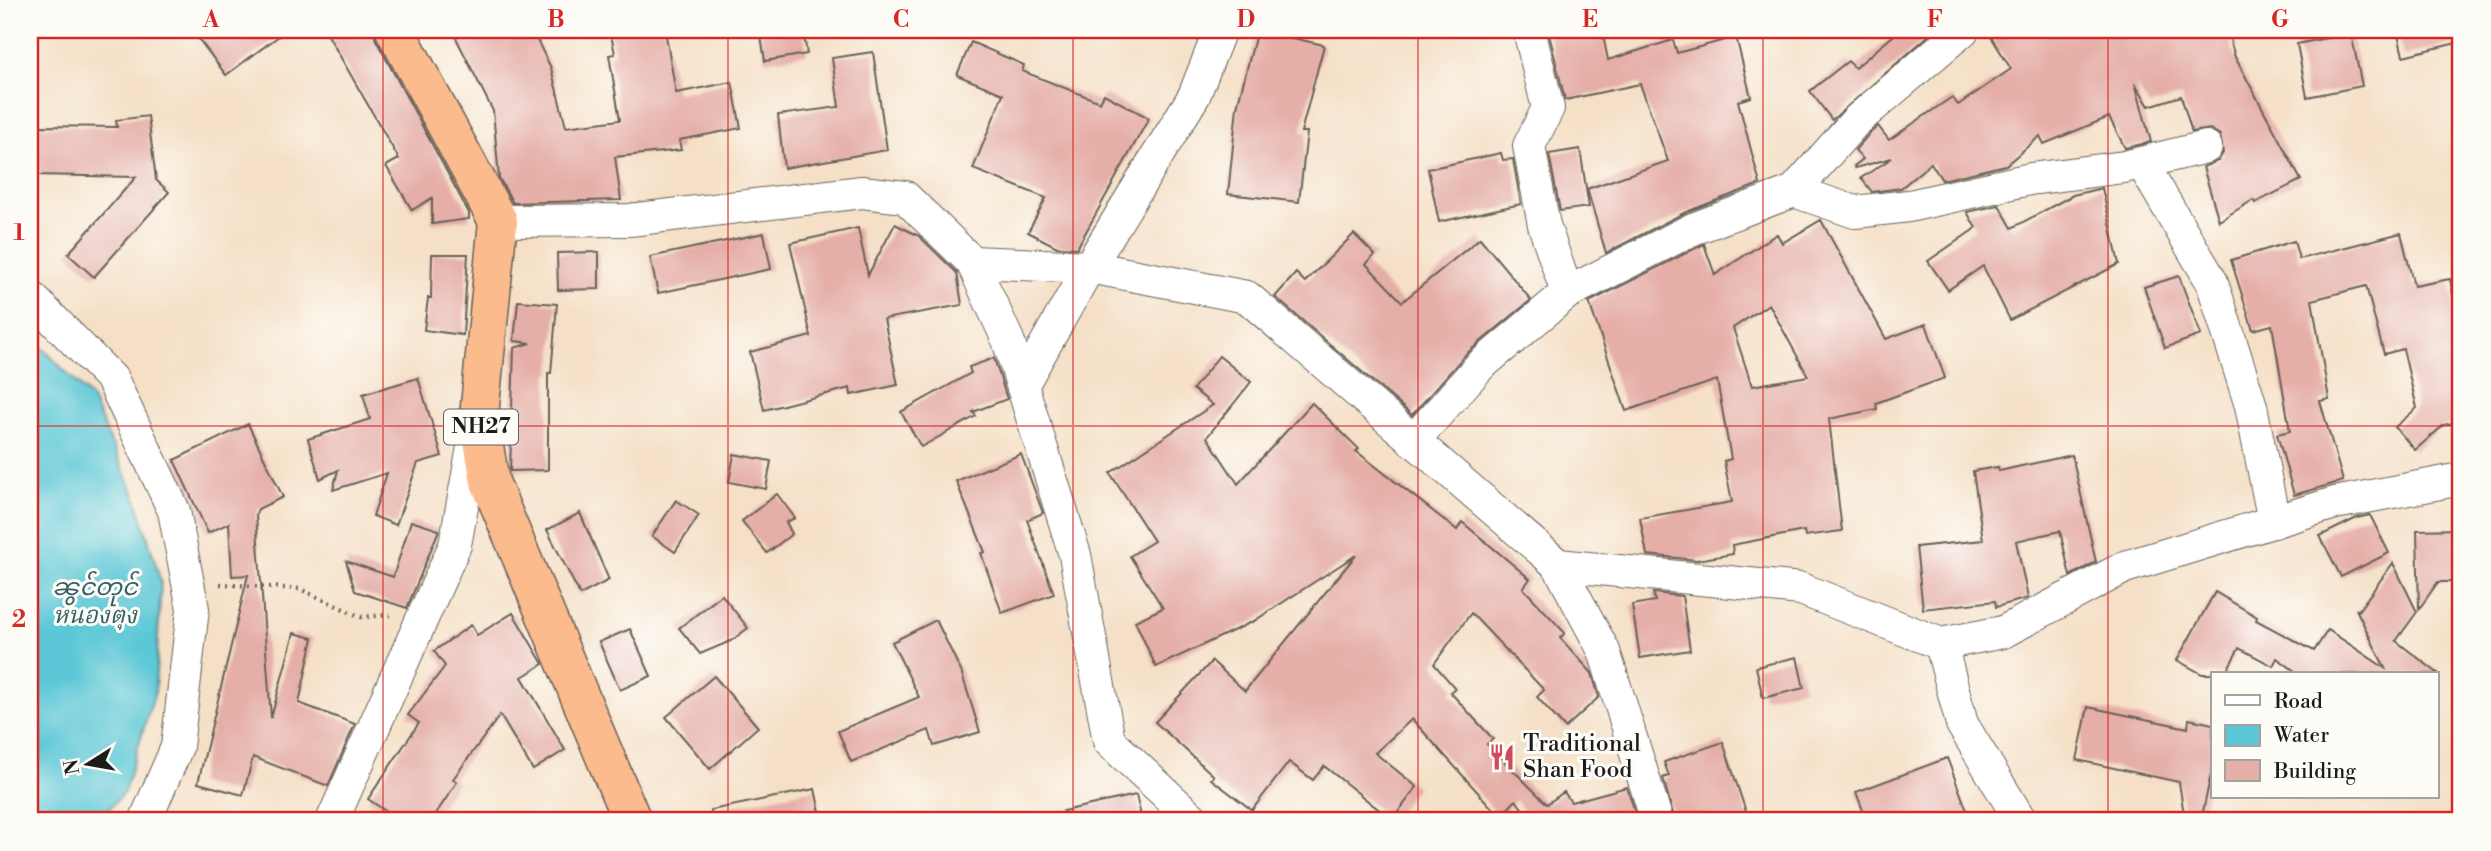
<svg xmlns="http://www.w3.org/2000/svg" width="2491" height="851" viewBox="0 0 2491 851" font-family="'Libre Bodoni','Noto Sans Myanmar','Noto Serif Thai',serif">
	<rect width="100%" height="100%" fill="#fdfcf7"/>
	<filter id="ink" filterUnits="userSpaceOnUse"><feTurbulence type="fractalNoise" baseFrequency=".0143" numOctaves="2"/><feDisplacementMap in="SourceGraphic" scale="14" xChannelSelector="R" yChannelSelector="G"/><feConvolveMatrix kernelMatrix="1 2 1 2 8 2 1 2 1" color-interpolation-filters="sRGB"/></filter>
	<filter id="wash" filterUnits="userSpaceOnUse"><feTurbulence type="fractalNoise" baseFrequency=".00686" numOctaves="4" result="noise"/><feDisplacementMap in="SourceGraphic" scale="28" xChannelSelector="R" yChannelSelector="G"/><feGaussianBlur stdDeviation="1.57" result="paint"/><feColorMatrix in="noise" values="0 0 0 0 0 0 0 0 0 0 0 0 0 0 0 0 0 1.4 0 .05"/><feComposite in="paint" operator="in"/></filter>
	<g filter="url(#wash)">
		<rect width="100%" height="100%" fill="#f5e0c7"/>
		<path fill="#5cc7d6" stroke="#3c7279" stroke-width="2" d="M30,335L91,398L135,495L161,582L155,692L124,792L98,821H30Z"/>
		<g id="blocks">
			<g fill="#e5aea7" fill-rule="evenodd">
				<path d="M192,30H287L226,75Z"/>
				<path d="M325,30H373L376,40L469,213V219L432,224V198L412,210L386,166L399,159Z"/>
				<path d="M452,30H532L551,68L566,127L620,120L609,55L615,54L610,30H665L676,93L732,82L741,128L679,140L681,150L615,157L621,200L513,203L499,178L493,111Z"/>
				<path d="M760,30H803L807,54L765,61Z"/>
				<path d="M1257,30L1324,45L1301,132H1307L1299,202L1228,194L1237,107Z"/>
				<path d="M1548,30H1602L1608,60L1673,40L1677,53L1736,37L1751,97L1738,101L1760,184L1686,212L1606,253L1587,189L1668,161L1640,84L1565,100Z"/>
				<path d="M1900,30H1935L1832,120L1810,91L1848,61L1855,68Z"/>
				<path d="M1987,30H2227L2235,57L2301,180L2255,203L2253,200L2219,221L2203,167L2218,161L2223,153L2220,135L2210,129L2192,132L2181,96L2149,106L2135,83L2151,142L2125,148L2109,117L2044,144L2040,136L2006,165L1942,180L1931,163L1901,188L1872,192L1861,178L1892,158L1855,168L1854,166L1863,159L1855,150L1869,134L1878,126L1889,140L1952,97L1958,105L2011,69Z"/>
				<path d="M2397,30H2461V42L2403,56Z"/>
				<path d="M2351,33L2362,86L2307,97L2297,44Z"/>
				<path d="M971,42L1024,65L1022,71L1100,102L1104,94L1149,118L1077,248L1057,247L1028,232L1046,198L973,169L1003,94L957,75Z"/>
				<path d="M873,52L887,150L784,168L778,115L839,107L832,58Z"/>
				<path d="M148,116L156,180L169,192L94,277L68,254L136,177L37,175V126L117,127L116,120Z"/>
				<path d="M1580,149L1589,207L1560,211L1549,154Z"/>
				<path d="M1501,153L1503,160L1513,159L1521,204L1439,222L1428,169Z"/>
				<path d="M2102,188L2119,264L2010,320L1983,266L1948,290L1928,261L1976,228L1967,212L1999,205L2012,228L2073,195Z"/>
				<path d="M1821,220L1886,339L1926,324L1945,378L1876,403L1877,409L1829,419L1842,531L1805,536L1804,531L1732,545L1733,554L1697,560L1647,555L1640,518L1732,502L1724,461L1731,459L1717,380L1626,411L1589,302L1704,244L1715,275L1777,234L1782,243ZM1769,304L1808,376L1752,386L1733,328Z"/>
				<path d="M895,224L919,236L957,273L962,305L884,319L898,385L851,395L850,388L764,410L750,352L811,336L790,243L858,228L868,275Z"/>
				<path d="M764,233L771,269L658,293L650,257Z"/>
				<path d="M2401,233L2414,286L2450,279L2461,336V421L2444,425L2415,450L2395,427L2417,408L2403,349L2384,354L2366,286L2312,300L2329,399L2320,401L2343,481L2294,495L2277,434L2290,431L2272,325L2253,330L2231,260L2294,241L2299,259Z"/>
				<path d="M1354,234L1375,255L1366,264L1402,302L1480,238L1531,300L1466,354L1412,415L1275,297L1296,273L1305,282Z"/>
				<path d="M599,252V289L558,290L557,253Z"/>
				<path d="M432,254H468L463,335L424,330L428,298H431Z"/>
				<path d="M2179,276L2201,335L2165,348L2144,287Z"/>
				<path d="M518,301L557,304L551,373H548V470L510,471L514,348L531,343L514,341Z"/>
				<path d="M1219,356L1251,382L1207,437L1238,484L1312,403L1359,449L1356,451L1457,530L1462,522L1530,579L1523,588L1565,633L1560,638L1592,673L1599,697L1565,728L1537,697L1544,690L1471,613L1434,664L1455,688L1450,692L1493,739L1487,744L1547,804L1564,792L1571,802L1627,787L1638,821H1522L1528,817L1516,800L1500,817L1412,719L1375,753L1417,787L1392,820L1324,766L1313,780L1289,762L1252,810L1211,779L1214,776L1155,722L1212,661L1245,691L1356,555L1254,621L1156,667L1135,621L1163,608L1130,556L1154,541L1110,473L1213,405L1193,389Z"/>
				<path d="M994,358L1007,399L973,412L976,416L921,447L901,412L971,373L969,367Z"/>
				<path d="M418,378L442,456L418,463L396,525L373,516L387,473L333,490L338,470L320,479L308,439L370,419L363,394Z"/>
				<path d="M248,424L283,497L258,509L256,515L271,718L294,633L313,638L299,703L355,724L328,786L253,757L243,795L198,783L248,575L232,576L229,523L208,533L174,460Z"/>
				<path d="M734,454L771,461L766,489L729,482Z"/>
				<path d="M1021,454L1043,513L1027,520L1054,594L1002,613L981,553L985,552L956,481Z"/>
				<path d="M2072,455L2096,562L2070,576L2060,531L2016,541L2028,598L1996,607L1995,601L1923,609L1916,547L1983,540L1973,471L1998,467L1999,471Z"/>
				<path d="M777,494L795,518L786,522L792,534L767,553L742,521Z"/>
				<path d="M676,500L699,515L675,552L652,536Z"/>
				<path d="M580,513L609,580L580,595L547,530Z"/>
				<path d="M2370,515L2389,553L2341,577L2320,536L2357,518Z"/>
				<path d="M411,521L439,530L407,608L355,591L346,561L393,577Z"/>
				<path d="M2461,529V582H2438L2419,609L2417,530Z"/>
				<path d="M2393,563L2417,612L2396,641L2439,674H2299L2277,658L2273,666L2239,648L2225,674H2202L2177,660L2215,592L2257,617L2256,620L2314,651L2328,630L2385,668L2356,609L2358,611Z"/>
				<path d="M1653,593L1682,596L1690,650L1640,658L1632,605L1655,601Z"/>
				<path d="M722,595L748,628L731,641L700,654L679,628Z"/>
				<path d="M513,613L543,664L522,677L565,750L533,770L500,715L453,779L457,782L431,821H400L368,799L419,723L408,715L445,666L434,651L471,625L477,635Z"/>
				<path d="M936,620L961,671L980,732L934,746L929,730L851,762L838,731L919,697L892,642Z"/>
				<path d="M630,629L651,676L620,690L599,642Z"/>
				<path d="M1797,657L1804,688L1763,698L1756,667Z"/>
				<path d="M714,676L758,727L710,769L666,717Z"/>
				<path d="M2088,707L2188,728L2189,719L2213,724V765L2201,821H2185L2179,782L2077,760Z"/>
				<path d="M1723,742L1749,821H1675L1663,778L1669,776L1664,762Z"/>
				<path d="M1947,758L1971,821H1867L1856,792Z"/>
				<path d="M815,789L822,821H712L711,810Z"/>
				<path d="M1136,795L1142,821H1064L1063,811Z"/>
			</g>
		</g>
	</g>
	<g filter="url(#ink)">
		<use href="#blocks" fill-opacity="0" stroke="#686158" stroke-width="2"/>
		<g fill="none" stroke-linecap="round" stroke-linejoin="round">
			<g stroke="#686158" stroke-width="34">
				<g id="minor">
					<path d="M1529,30L1548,108L1529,146L1544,225L1567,293"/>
					<path d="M2142,163L2212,282L2251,406L2274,522"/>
					<path d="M1794,191L1855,212L1909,206L2030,179L2124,167L2206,147"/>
					<path d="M498,221L630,220L862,192L905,197L972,262L1008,340L1075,555L1109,741L1195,821"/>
					<path d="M972,262L1089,267L1194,96L1220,30"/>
					<path d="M30,296L112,379L174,511L193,609L177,747L145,821"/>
					<path d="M1023,384L1089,267L1247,297L1558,565L1604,651L1657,821"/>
					<path d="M1413,441L1480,366L1567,293L1693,229L1794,191L1856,121L1963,30"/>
					<path d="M1558,565L1801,589L1941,644L2003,632L2125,567L2335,503L2461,479"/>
					<path d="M1941,644L1962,724L2021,821"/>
					<path d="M332,821L455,545L476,431"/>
				</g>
			</g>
			<g stroke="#686158" stroke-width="41">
				<path id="highway" d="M395,30L498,221L479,416L490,482L632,821"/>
			</g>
			<path stroke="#686158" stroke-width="4.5" stroke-dasharray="2 5" stroke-linecap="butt" d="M220,584L300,589L361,617L390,615"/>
			<use href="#minor" stroke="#fff" stroke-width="32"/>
			<use href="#highway" stroke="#fbbb8d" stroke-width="38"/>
		</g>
	</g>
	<path fill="none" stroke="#d62828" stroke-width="2" stroke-opacity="0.55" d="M383,30V821M728,30V821M1073,30V821M1418,30V821M1763,30V821M2108,30V821M30,426H2461"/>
	<defs>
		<g id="restaurant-bare" transform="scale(2.1)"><path d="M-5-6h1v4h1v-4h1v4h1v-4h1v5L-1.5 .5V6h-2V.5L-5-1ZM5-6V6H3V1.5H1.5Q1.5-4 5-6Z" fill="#d1495b" stroke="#fdfcf7" stroke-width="2.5" paint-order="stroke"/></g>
	</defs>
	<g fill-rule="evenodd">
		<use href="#restaurant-bare" x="1502" y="757"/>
	</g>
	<g text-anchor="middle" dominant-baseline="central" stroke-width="6" stroke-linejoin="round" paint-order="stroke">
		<rect fill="#fdfcf7" stroke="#605f5e" stroke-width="2" x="444" y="409.5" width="74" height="35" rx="5"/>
		<g font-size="21" font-weight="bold" fill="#1c1c1c">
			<text x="481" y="427">NH27</text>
		</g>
		<g font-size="23" fill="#1c1c1c" stroke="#fdfcf7" text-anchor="start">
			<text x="1523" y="744">Traditional<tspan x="1523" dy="26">Shan Food</tspan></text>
		</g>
		<g font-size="24" font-style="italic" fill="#366066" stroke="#fdfcf7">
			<text x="95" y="588">ၼွင်တုင်<tspan x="95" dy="28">หนองตุง</tspan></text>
		</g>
	</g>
	<rect width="2491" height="851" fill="none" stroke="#fdfcf7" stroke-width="77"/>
	<rect x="2211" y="672" width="228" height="126" fill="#fdfcf7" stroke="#a3a29f" stroke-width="2"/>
	<rect x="2225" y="695" width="35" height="10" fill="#ffffff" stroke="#a3a29f" stroke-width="2"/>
	<text x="2274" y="708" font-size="21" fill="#1c1c1c">Road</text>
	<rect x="2225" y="725" width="35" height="21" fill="#5cc7d6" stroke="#a3a29f" stroke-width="2"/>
	<text x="2274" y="742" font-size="21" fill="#1c1c1c">Water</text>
	<rect x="2225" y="760" width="35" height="21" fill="#e5aea7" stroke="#a3a29f" stroke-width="2"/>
	<text x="2274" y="778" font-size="21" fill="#1c1c1c">Building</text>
	<g transform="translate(88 764) rotate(259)" stroke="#fdfcf7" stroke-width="5" paint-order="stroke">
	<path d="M0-5L12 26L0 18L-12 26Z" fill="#1c1c1c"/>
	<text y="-10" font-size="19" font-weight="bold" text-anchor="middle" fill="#1c1c1c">N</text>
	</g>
	<rect x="38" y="38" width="2414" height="774" fill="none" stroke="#d62828" stroke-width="2.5"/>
	<g font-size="23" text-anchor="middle" font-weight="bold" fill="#d62828">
		<text x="211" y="27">A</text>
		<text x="556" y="27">B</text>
		<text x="901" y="27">C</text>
		<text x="1246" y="27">D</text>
		<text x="1590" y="27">E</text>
		<text x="1935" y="27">F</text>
		<text x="2280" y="27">G</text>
		<text x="19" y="240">1</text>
		<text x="19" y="627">2</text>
	</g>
</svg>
